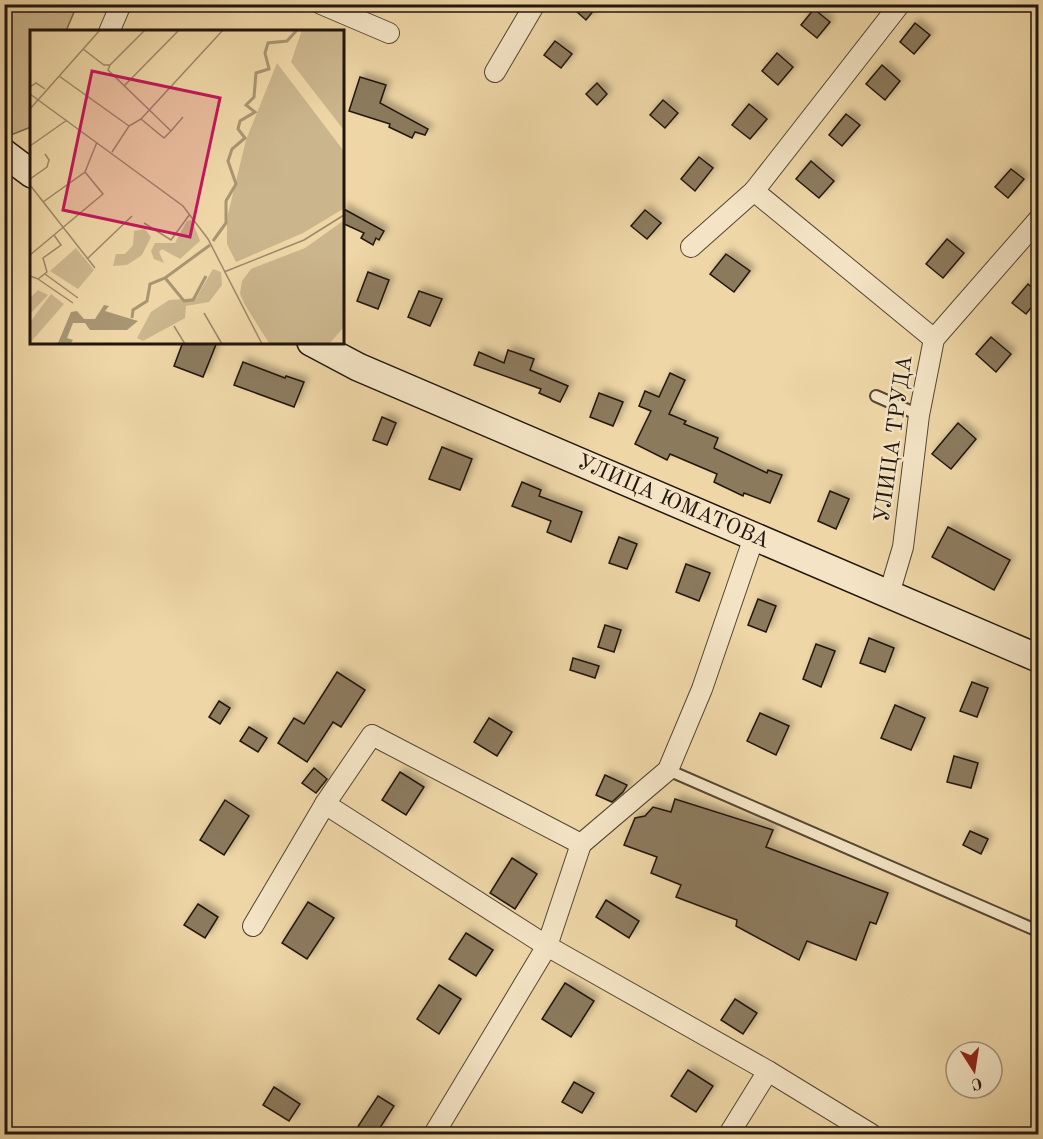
<svg xmlns="http://www.w3.org/2000/svg" width="1043" height="1139" viewBox="0 0 1043 1139" font-family="'Old Standard TT',serif">
	<defs>
		<filter id="shadow"><feDropShadow dx="4.5" dy="-4.5" stdDeviation="3" flood-color="#0004"/></filter>
	</defs>
	<rect width="100%" height="100%" fill="#eed6a6"/>
	<filter id="stains"><feTurbulence type="fractalNoise" baseFrequency=".00333" numOctaves="4"/><feColorMatrix values="0 0 0 0 .2 0 0 0 0 .09 0 0 0 0 .02 0 0 0 .5 -.17"/></filter>
	<radialGradient id="worn" r=".72"><stop offset=".6" stop-color="#630" stop-opacity="0"/><stop offset="1" stop-color="#630" stop-opacity=".3"/></radialGradient>
	<path fill="#cbb58c" stroke="#76664c" stroke-width="1.5" d="M5,4L77,5L66,31L32,32L31,127L11,135L5,130Z"/>
	<g fill="#8c7a5d" stroke="#21160d" stroke-width="1.5" filter="url(#shadow)">
		<path d="M568,4H599L586,20Z"/>
		<path d="M814,9L830,22L817,38L801,25Z"/>
		<path d="M915,23L930,35L914,54L900,42Z"/>
		<path d="M555,41L572,54L561,68L544,55Z"/>
		<path d="M777,53L793,67L778,85L762,71Z"/>
		<path d="M882,65L900,81L885,100L866,84Z"/>
		<path d="M360,77L386,85L380,103L428,129L425,135L415,132L412,138L389,127L390,124L349,111Z"/>
		<path d="M597,83L607,94L597,105L586,94Z"/>
		<path d="M663,100L678,113L665,128L650,115Z"/>
		<path d="M749,104L767,119L750,139L732,125Z"/>
		<path d="M846,114L860,125L842,146L829,135Z"/>
		<path d="M699,157L713,168L695,191L681,179Z"/>
		<path d="M811,161L834,181L819,198L796,179Z"/>
		<path d="M1011,169L1024,179L1008,198L995,187Z"/>
		<path d="M342,208L384,231L379,240L376,238L373,245L361,238L364,233L342,223Z"/>
		<path d="M645,210L661,223L647,239L631,226Z"/>
		<path d="M947,239L964,253L943,278L926,264Z"/>
		<path d="M726,254L750,271L734,292L710,274Z"/>
		<path d="M368,272L389,280L378,309L357,301Z"/>
		<path d="M1028,284L1038,293V299L1026,314L1012,303Z"/>
		<path d="M419,291L442,299L430,326L408,317Z"/>
		<path d="M991,337L1011,354L996,372L976,354Z"/>
		<path d="M183,342H217L203,377L174,366Z"/>
		<path d="M508,350L534,359L530,370L568,386L560,402L539,393L541,389L474,365L479,352L504,363Z"/>
		<path d="M243,362L285,378L286,376L304,382L294,407L234,385Z"/>
		<path d="M670,373L685,380L669,414L686,421L684,424L718,438L714,448L767,473L768,470L782,475L770,503L744,493L743,496L714,482L717,474L670,454L667,460L635,444L651,411L639,406L645,391L659,397Z"/>
		<path d="M599,393L623,402L613,426L590,417Z"/>
		<path d="M382,417L396,423L387,445L373,440Z"/>
		<path d="M958,423L976,439L951,469L932,454Z"/>
		<path d="M442,447L472,459L460,490L429,479Z"/>
		<path d="M522,482L541,490L539,496L582,512L571,542L547,532L551,521L512,506Z"/>
		<path d="M830,491L849,499L836,529L818,521Z"/>
		<path d="M948,527L1010,560L994,590L932,557Z"/>
		<path d="M619,537L637,544L627,569L609,563Z"/>
		<path d="M686,564L710,573L699,601L676,592Z"/>
		<path d="M758,599L776,606L766,632L748,625Z"/>
		<path d="M605,625L621,630L614,652L598,647Z"/>
		<path d="M869,638L894,648L885,672L860,663Z"/>
		<path d="M816,644L835,651L821,687L803,679Z"/>
		<path d="M573,658L599,666L595,678L570,670Z"/>
		<path d="M337,672L365,690L341,727L333,722L307,762L278,743L294,718L304,724Z"/>
		<path d="M972,682L988,688L977,717L960,711Z"/>
		<path d="M219,701L230,708L220,724L209,717Z"/>
		<path d="M895,705L925,718L911,750L881,738Z"/>
		<path d="M760,713L789,726L776,755L747,741Z"/>
		<path d="M489,718L512,732L497,756L474,742Z"/>
		<path d="M249,727L267,738L258,752L240,741Z"/>
		<path d="M954,756L978,763L971,788L947,782Z"/>
		<path d="M314,768L327,779L316,793L302,783Z"/>
		<path d="M400,772L424,787L406,815L382,800Z"/>
		<path d="M605,775L627,785L623,792L612,802L596,795Z"/>
		<path d="M675,799L773,830L766,847L888,893L876,924L870,922L856,960L807,941L799,960L736,926L737,920L676,897L681,885L651,873L657,857L624,845L635,818L645,816L653,807L671,812Z"/>
		<path d="M225,800L249,816L224,855L200,840Z"/>
		<path d="M970,831L988,839L981,854L963,845Z"/>
		<path d="M512,858L537,874L515,909L490,893Z"/>
		<path d="M606,900L639,921L629,938L596,917Z"/>
		<path d="M308,902L334,918L307,959L282,943Z"/>
		<path d="M198,904L218,917L205,938L184,925Z"/>
		<path d="M466,933L493,950L476,976L449,959Z"/>
		<path d="M565,983L594,1001L571,1037L542,1019Z"/>
		<path d="M439,985L461,999L439,1034L417,1019Z"/>
		<path d="M735,999L757,1013L743,1034L721,1020Z"/>
		<path d="M688,1070L713,1086L696,1112L671,1096Z"/>
		<path d="M574,1082L594,1093L582,1113L562,1102Z"/>
		<path d="M274,1087L300,1104L289,1121L263,1105Z"/>
		<path d="M378,1096L394,1106L376,1134H368L357,1128Z"/>
	</g>
	<g fill="none" stroke-linecap="round" stroke-linejoin="round">
		<g stroke="#544633" stroke-width="14">
			<g id="lane">
				<path d="M876,396L919,415"/>
				<path d="M668,770L1038,931"/>
			</g>
		</g>
		<g stroke="#544633" stroke-width="22">
			<g id="street">
				<path d="M321,4L389,33"/>
				<path d="M900,4L754,191L934,339"/>
				<path d="M109,32L121,4"/>
				<path d="M495,72L535,4"/>
				<path d="M691,247L754,191"/>
				<path d="M889,594L903,547L919,415L934,339L1038,220"/>
				<path d="M325,804L372,735L581,844"/>
				<path d="M581,844L668,770L702,689L754,537"/>
				<path d="M253,926L325,804L547,946L768,1071L871,1134"/>
				<path d="M434,1134L547,946L581,844"/>
				<path d="M729,1134L768,1071"/>
			</g>
		</g>
		<g stroke="#21160d" stroke-width="30">
			<g id="secondary">
				<path d="M4,153L32,174"/>
				<path id="s1" d="M311,342L358,367L1038,658"/>
			</g>
		</g>
		<use href="#lane" stroke="#f4e4c5" stroke-width="10"/>
		<use href="#street" stroke="#f4e4c5" stroke-width="20"/>
		<use href="#secondary" stroke="#f4e4c5" stroke-width="27"/>
	</g>
	<g text-anchor="middle" dominant-baseline="central" stroke-width="5" stroke-linejoin="round" paint-order="stroke">
		<g font-size="22" fill="#21160d" stroke="#f4e4c5">
			<text transform="translate(894 439) rotate(-82)">УЛИЦА ТРУДА</text>
			<text stroke="none"><textPath href="#s1" startOffset="396">УЛИЦА ЮМАТОВА</textPath></text>
		</g>
	</g>
	<g transform="translate(30 30)">
		<rect width="314" height="314" fill="#eed6a6"/>
		<path d="M272,0H313V99L261,32ZM247,33L313,120V179L273,203L206,232L197,214V188L216,110ZM162,190L170,211L150,229L132,219L129,222L134,233L124,229L121,221L125,213H145L157,191ZM313,191V298L300,313H239L215,275L210,264L212,251L221,239L275,218ZM115,199L121,207L112,225L97,235L83,236L86,224H95L103,215L104,201ZM46,218L64,240L48,259L20,241ZM183,239L191,242L192,255L179,272L156,276L155,288L113,311L107,308L121,282L139,270L166,268ZM8,260L18,265L0,284V268ZM21,264L34,274L0,313V292Z" fill="#cbb58c"/>
		<path d="M74,275L79,276L75,281L108,291L97,300H60L55,293H43L37,308L43,310L41,313H28L41,282L47,281L54,289H65Z" fill="#a89572"/>
		<path fill="none" stroke="#a89572" stroke-width="3" d="M183,211L196,193V171L206,154L198,131L202,119L215,108L208,99L210,91L225,82L216,75L224,67L226,43L239,39L235,23L238,13L257,11L267,0M136,249L154,271L163,270L176,246M102,288L103,280L117,271L120,254L135,248L180,215"/>
		<path fill="none" stroke="#9c8969" stroke-width="1.5" d="M53,19L74,35H80L78,40L141,101L153,87M80,35L115,0M29,46L99,96M94,56L149,0M0,57L6,53L15,59M0,64L153,176L178,209L232,314M0,79L70,0M111,89L193,0M111,89L134,108L141,101M0,116L37,90M82,122L99,96L111,89M0,149L17,137L19,130L15,124M0,155L65,238M13,172L55,142L67,112M114,193L141,210L160,184M0,225L73,164L55,142M57,229L102,186M194,242L274,210L314,185M15,244L48,268M0,246L8,249L17,242L13,228L31,215L24,205M8,249L43,273M174,283L192,314M144,296L155,314"/>
		<path fill="#c2185b" fill-opacity="0.15" stroke="#c2185b" stroke-width="3" d="M62,41L190,68L160,207L33,180Z"/>
		<rect width="314" height="314" fill="none" stroke="#21160d" stroke-width="3"/>
	</g>
	<rect width="1043" height="1139" fill="none" stroke="#eed6a6" stroke-width="24"/>
	<rect x="6" y="6" width="1031" height="1127" fill="none" stroke="#21160d" stroke-width="3"/>
	<rect x="12" y="12" width="1019" height="1115" fill="none" stroke="#21160d" stroke-width="1.5"/>
	<g transform="translate(974 1070) rotate(168)"><circle r="28" fill="#f4e4c5" stroke="#a0927b" stroke-width="1.5"/>
	<path d="M0-4.5L10 22L0 15L-10 22Z" fill="#8f2418"/>
	<text y="-9" font-size="16" font-weight="bold" text-anchor="middle" fill="#21160d">С</text>
	</g>
	<rect width="100%" height="100%" filter="url(#stains)"/>
	<rect width="100%" height="100%" fill="url(#worn)"/>
</svg>
